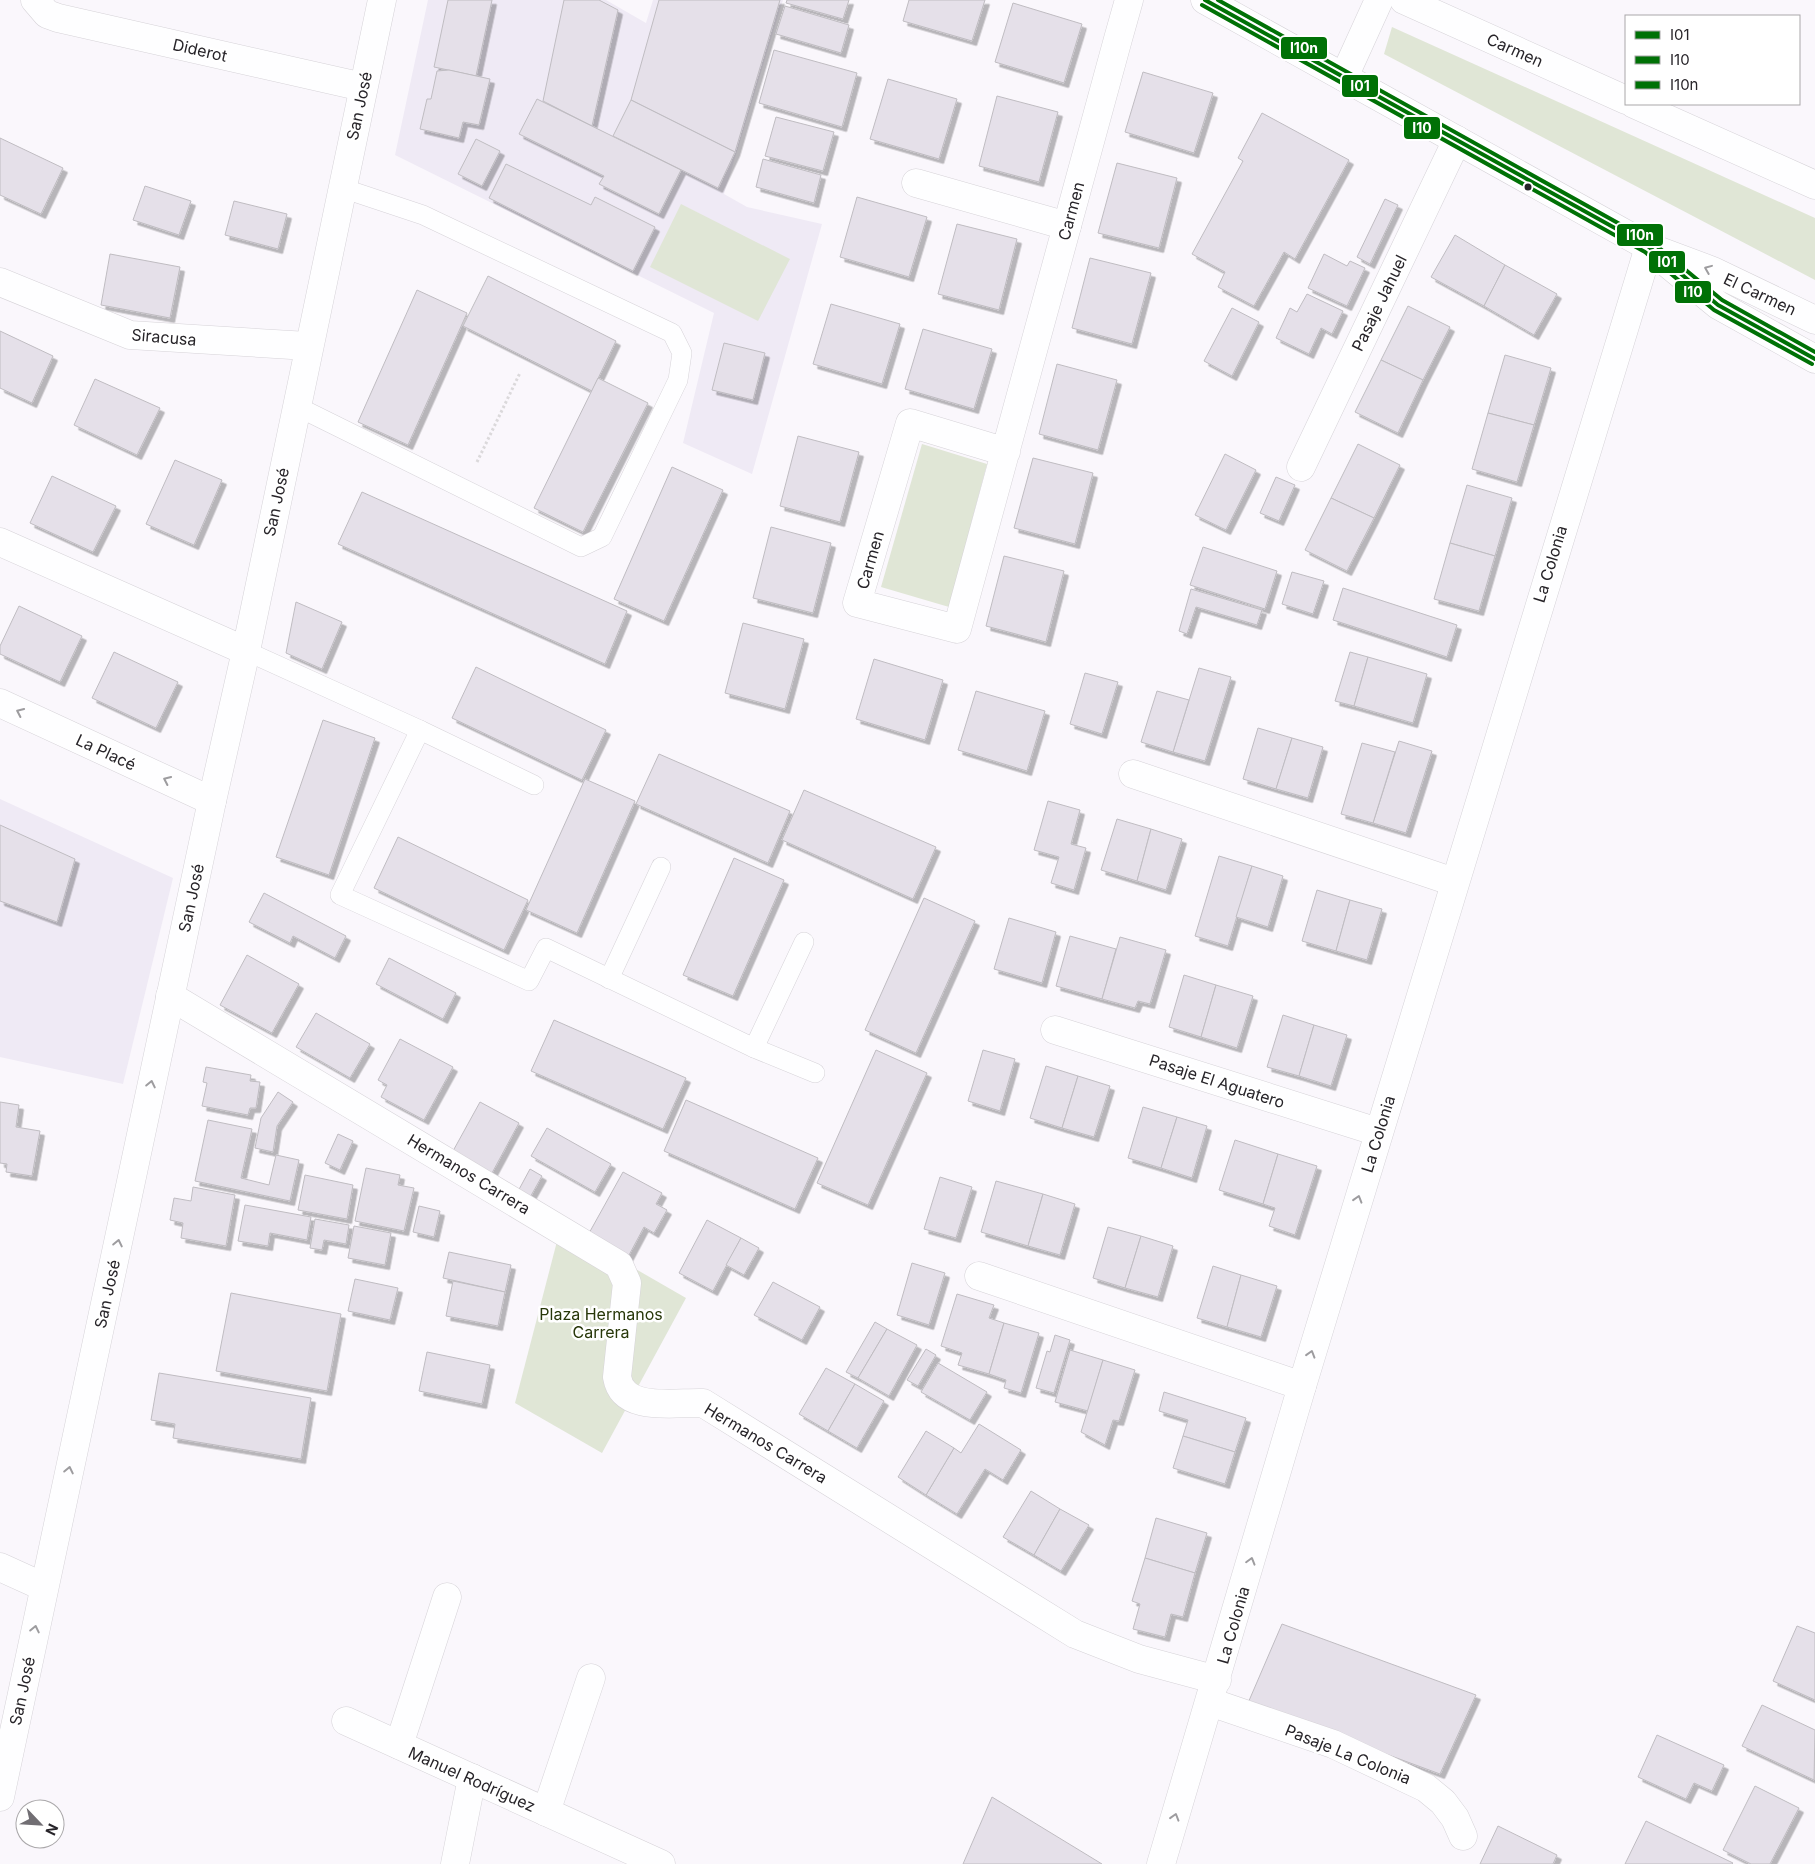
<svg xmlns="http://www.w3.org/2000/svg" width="1815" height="1864" viewBox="0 0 1815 1864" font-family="Inter,sans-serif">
	<defs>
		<filter id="shadow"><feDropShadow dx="4.5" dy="4.5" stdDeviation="0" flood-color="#0004"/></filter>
	</defs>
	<rect width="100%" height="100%" fill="#faf7fc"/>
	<g fill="#efeaf5">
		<path d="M428,0H606L646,23L653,0H783L724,194L747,207L822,224L752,474L683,443L714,313L395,155Z"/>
		<path d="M0,799L173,878L123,1084L0,1057Z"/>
	</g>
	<g fill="#e0e6d6">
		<path d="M1392,27L1815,218V280L1384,54Z"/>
		<path d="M681,204L790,259L758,321L650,267Z"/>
		<path d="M922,444L987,464L949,607L881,587Z"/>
		<path d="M561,1226L686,1298L602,1453L515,1403Z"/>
	</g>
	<g fill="#e5e0e9" stroke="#bfbcc1" filter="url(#shadow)">
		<path d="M448,0H492L476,76L434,67Z"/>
		<path d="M564,0H599L618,10L592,126L543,101Z"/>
		<path d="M659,0H780L735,152L631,100Z"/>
		<path d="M787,0H849L843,19L786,3Z"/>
		<path d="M909,0H985L972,41L903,21Z"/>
		<path d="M1013,3L1082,24L1064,83L995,62Z"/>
		<path d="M785,6L849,25L841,53L776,34Z"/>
		<path d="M774,50L857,73L842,127L759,103Z"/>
		<path d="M449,70L490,79L479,125L463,122L459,138L420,129L427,99H431L437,71Z"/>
		<path d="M1143,72L1213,93L1194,153L1125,132Z"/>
		<path d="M888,79L957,99L939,159L870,139Z"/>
		<path d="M997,96L1058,112L1039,182L979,166Z"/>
		<path d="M537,99L681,170L659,214L599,184L604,176L519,134Z"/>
		<path d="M631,100L735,152L718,188L613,136Z"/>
		<path d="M1262,113L1349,160L1295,259L1284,252L1254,306L1218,287L1225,272L1192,254L1243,161L1238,158Z"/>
		<path d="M776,117L834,132L823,171L765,156Z"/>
		<path d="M0,138L63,168L41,214L0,195Z"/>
		<path d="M476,139L500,151L482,186L458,174Z"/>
		<path d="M763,159L821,175L814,203L756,187Z"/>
		<path d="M1117,163L1177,178L1159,248L1098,233Z"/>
		<path d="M506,164L591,205L595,197L655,227L633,271L489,198Z"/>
		<path d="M145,186L191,201L179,235L133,220Z"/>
		<path d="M857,197L927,217L909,277L840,257Z"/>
		<path d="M1385,199L1398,205L1370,264L1357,257Z"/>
		<path d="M234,201L287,214L278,249L225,235Z"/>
		<path d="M957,224L1017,239L999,310L938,294Z"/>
		<path d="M1455,235L1505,265L1484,306L1431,277Z"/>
		<path d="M110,254L180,267L170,318L101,305Z"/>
		<path d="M1324,254L1347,266L1350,261L1365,268L1347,306L1308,288Z"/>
		<path d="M1090,258L1151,273L1132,344L1072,328Z"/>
		<path d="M1505,265L1557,294L1534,335L1484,306Z"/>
		<path d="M488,276L616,341L592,391L463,326Z"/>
		<path d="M417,290L467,313L408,445L358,422Z"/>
		<path d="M1307,294L1343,311L1332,334L1321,328L1309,354L1276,338L1290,308L1297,312Z"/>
		<path d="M831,304L900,324L882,384L813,364Z"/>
		<path d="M1408,306L1450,327L1423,380L1381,360Z"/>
		<path d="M1232,308L1259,322L1232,376L1204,361Z"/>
		<path d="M923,329L992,349L974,409L905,389Z"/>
		<path d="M0,331L53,356L32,403L0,388Z"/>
		<path d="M724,343L765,353L753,400L712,390Z"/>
		<path d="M1505,355L1551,368L1534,425L1488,413Z"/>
		<path d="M1381,360L1423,380L1398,433L1355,412Z"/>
		<path d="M1057,364L1117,380L1098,450L1039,434Z"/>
		<path d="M598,378L648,403L583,532L534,508Z"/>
		<path d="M95,379L160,408L137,455L74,425Z"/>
		<path d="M1488,413L1534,425L1517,482L1472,469Z"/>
		<path d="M798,436L859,452L840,522L780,506Z"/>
		<path d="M1358,444L1400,465L1374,518L1331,498Z"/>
		<path d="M1225,454L1256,470L1226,530L1195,515Z"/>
		<path d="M1033,458L1093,473L1075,544L1014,528Z"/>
		<path d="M175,460L222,480L194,545L146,524Z"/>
		<path d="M672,467L723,490L664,621L614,599Z"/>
		<path d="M52,476L116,506L93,552L30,523Z"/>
		<path d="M1276,477L1295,485L1279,521L1260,513Z"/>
		<path d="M1467,485L1512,498L1495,556L1450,543Z"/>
		<path d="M362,492L627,611L605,664L338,544Z"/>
		<path d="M1331,498L1374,518L1347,571L1305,550Z"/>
		<path d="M771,527L831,543L813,613L753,598Z"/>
		<path d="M1450,543L1495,556L1479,611L1434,599Z"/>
		<path d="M1203,547L1277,571L1265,609L1190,585Z"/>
		<path d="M1004,556L1064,571L1046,642L986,626Z"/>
		<path d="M1292,572L1324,581L1313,614L1282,604Z"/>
		<path d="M1343,588L1457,625L1447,657L1333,620Z"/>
		<path d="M1191,589L1262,610L1257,625L1196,607L1187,634L1179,631Z"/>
		<path d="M296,602L342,622L322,669L286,653Z"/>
		<path d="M19,606L82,636L60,682L0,654V646Z"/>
		<path d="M743,623L804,639L785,709L725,693Z"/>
		<path d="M114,652L178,682L156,728L92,698Z"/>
		<path d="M1350,652L1368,657L1354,706L1335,701Z"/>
		<path d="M1368,657L1427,674L1413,723L1354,706Z"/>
		<path d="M874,659L943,680L925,740L856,719Z"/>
		<path d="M476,667L606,730L582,780L452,718Z"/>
		<path d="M1199,668L1231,677L1205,761L1173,752Z"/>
		<path d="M1085,673L1118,682L1102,734L1070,724Z"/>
		<path d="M976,691L1045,711L1027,771L958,750Z"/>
		<path d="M1157,691L1189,700L1173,752L1141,742Z"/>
		<path d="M323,720L375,738L329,875L276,857Z"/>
		<path d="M1258,728L1292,738L1276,789L1243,779Z"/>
		<path d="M1292,738L1323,747L1308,798L1276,789Z"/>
		<path d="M1399,741L1432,751L1406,833L1373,823Z"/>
		<path d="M1362,743L1395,752L1373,823L1341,814Z"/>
		<path d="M659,754L790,811L768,863L636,804Z"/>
		<path d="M585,779L635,801L577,933L526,910Z"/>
		<path d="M804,790L936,847L913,899L782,840Z"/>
		<path d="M1048,801L1080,810L1071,844L1086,848L1074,890L1051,883L1059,857L1034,850Z"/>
		<path d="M1117,819L1151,829L1137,881L1101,870Z"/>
		<path d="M0,825L75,859L57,922L0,901Z"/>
		<path d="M1151,829L1182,839L1166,890L1137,881Z"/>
		<path d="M398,837L528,900L504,950L374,888Z"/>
		<path d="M1219,856L1252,866L1228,946L1195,936Z"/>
		<path d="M734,858L784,880L733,996L683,975Z"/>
		<path d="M1252,866L1283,876L1268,927L1236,917Z"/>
		<path d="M1317,890L1350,900L1336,951L1302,941Z"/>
		<path d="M264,893L346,936L335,958L293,936L290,943L249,922Z"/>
		<path d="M924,898L975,921L916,1053L865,1030Z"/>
		<path d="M1350,900L1382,909L1367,960L1336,951Z"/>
		<path d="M1009,918L1056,932L1042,983L994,969Z"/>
		<path d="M1070,936L1116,949L1102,999L1056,986Z"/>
		<path d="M1120,937L1166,950L1150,1004L1138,1001L1135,1008L1102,999Z"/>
		<path d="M247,955L299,984L272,1033L220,1005Z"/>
		<path d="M389,958L456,993L443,1019L376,984Z"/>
		<path d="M1184,975L1216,985L1201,1037L1169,1027Z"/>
		<path d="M1216,985L1253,996L1237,1048L1201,1037Z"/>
		<path d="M316,1013L370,1044L350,1078L296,1047Z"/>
		<path d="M1283,1015L1314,1025L1299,1076L1267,1067Z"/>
		<path d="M554,1020L686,1078L663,1129L531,1071Z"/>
		<path d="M1314,1025L1347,1035L1331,1086L1299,1076Z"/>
		<path d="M400,1039L453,1067L424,1120L381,1097L387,1085L378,1080Z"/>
		<path d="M876,1050L927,1073L868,1205L817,1183Z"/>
		<path d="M983,1050L1015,1059L1000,1111L968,1101Z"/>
		<path d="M1046,1066L1078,1076L1062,1128L1030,1118Z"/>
		<path d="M206,1067L251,1075L250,1081L260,1082L256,1108H250L248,1115L202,1106L207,1083L203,1082Z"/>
		<path d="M1078,1076L1110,1086L1094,1137L1062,1128Z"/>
		<path d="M278,1092L293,1102L277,1126L273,1152L255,1148L261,1118Z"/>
		<path d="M686,1100L818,1158L795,1209L664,1151Z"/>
		<path d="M0,1102L19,1105L16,1127L40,1131L32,1176L6,1172L7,1164L0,1163Z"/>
		<path d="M480,1102L519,1123L492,1173L453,1151Z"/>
		<path d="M1143,1107L1177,1117L1161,1168L1128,1158Z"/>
		<path d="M1177,1117L1207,1126L1192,1178L1161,1168Z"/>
		<path d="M208,1120L252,1129L241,1178L269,1185L276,1155L299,1160L290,1201L195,1181Z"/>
		<path d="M547,1128L611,1164L595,1192L531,1156Z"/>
		<path d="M338,1134L353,1141L340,1170L325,1163Z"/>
		<path d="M1235,1140L1278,1154L1263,1204L1219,1190Z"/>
		<path d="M1278,1154L1317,1166L1295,1235L1269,1226L1275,1208L1263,1204Z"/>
		<path d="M366,1168L400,1175L398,1185L414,1188L404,1231L355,1221Z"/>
		<path d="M530,1169L542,1176L528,1201L516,1195Z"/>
		<path d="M623,1172L662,1193L656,1204L667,1210L654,1233L644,1227L628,1257L588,1235Z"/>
		<path d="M305,1175L353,1185L347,1219L298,1210Z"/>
		<path d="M940,1177L972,1187L956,1238L924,1229Z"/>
		<path d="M996,1181L1043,1194L1028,1246L981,1232Z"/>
		<path d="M193,1187L235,1195L226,1246L181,1238L183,1223L170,1220L174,1198L191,1201Z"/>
		<path d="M1043,1194L1075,1204L1060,1255L1028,1246Z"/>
		<path d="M245,1205L311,1217L307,1240L270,1233L268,1246L238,1241Z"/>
		<path d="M419,1206L440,1211L434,1237L413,1232Z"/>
		<path d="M315,1219L349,1225L346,1244L324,1240L322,1250L310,1248Z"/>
		<path d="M707,1220L741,1238L713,1291L679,1273Z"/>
		<path d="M354,1226L391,1233L385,1265L348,1258Z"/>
		<path d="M1108,1227L1141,1236L1125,1288L1093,1278Z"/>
		<path d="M1141,1236L1173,1246L1158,1297L1125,1288Z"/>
		<path d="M741,1238L759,1248L744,1275L726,1265Z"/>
		<path d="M449,1252L511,1265L505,1292L443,1278Z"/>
		<path d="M912,1263L945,1273L929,1325L897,1315Z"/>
		<path d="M1213,1266L1241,1275L1227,1327L1197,1318Z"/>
		<path d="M1241,1275L1277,1286L1261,1337L1227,1327Z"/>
		<path d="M355,1279L398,1288L390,1320L348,1311Z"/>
		<path d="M453,1281L505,1292L498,1326L446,1316Z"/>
		<path d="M773,1282L820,1307L802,1340L754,1315Z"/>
		<path d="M231,1293L341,1314L327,1391L216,1371Z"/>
		<path d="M957,1294L994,1305L989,1318L1004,1323L989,1374L958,1365L962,1353L941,1346Z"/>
		<path d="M875,1322L887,1329L858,1378L846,1372Z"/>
		<path d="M1004,1323L1039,1333L1021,1393L1004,1388L1006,1380L989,1374Z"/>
		<path d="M887,1329L917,1345L889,1396L858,1378Z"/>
		<path d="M1055,1335L1070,1340L1054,1393L1036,1388L1047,1351L1050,1352Z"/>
		<path d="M926,1349L936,1355L918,1386L907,1380Z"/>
		<path d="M1070,1350L1103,1360L1088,1411L1055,1402Z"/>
		<path d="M427,1352L490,1365L482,1404L419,1391Z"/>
		<path d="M1103,1360L1135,1370L1119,1421L1113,1420L1105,1445L1081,1432Z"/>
		<path d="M938,1363L987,1392L970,1420L921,1392Z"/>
		<path d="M826,1368L855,1384L828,1431L799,1414Z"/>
		<path d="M159,1373L311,1398L301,1459L173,1438L175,1424L151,1420Z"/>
		<path d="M855,1384L884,1401L857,1448L828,1431Z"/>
		<path d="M1164,1392L1246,1418L1235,1452L1183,1436L1188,1420L1159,1411Z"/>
		<path d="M979,1424L1021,1450L1003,1480L985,1469L957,1514L926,1495L954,1448L961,1453Z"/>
		<path d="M926,1431L954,1448L926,1495L898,1477Z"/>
		<path d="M1183,1436L1235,1452L1225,1484L1173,1468Z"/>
		<path d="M1031,1491L1060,1509L1034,1555L1003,1537Z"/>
		<path d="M1060,1509L1089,1525L1061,1571L1034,1555Z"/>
		<path d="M1156,1518L1207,1533L1195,1573L1145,1558Z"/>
		<path d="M1145,1558L1195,1573L1183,1617L1171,1614L1165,1637L1133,1629L1140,1604L1132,1601Z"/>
		<path d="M1282,1624L1476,1695L1440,1774L1248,1703Z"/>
		<path d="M1797,1626L1815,1633V1700L1773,1681Z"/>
		<path d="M1762,1705L1815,1730L1814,1780L1742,1746Z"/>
		<path d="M1657,1735L1724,1765L1712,1791L1694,1783L1686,1799L1638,1777Z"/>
		<path d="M1755,1786L1799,1808L1770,1864H1751L1723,1850Z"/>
		<path d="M992,1797L1102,1864H963Z"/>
		<path d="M1646,1821L1733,1863L1732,1864H1625Z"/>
		<path d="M1498,1826L1557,1855L1553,1864H1480Z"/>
	</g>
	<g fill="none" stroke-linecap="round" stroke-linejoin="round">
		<g stroke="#d6d3d8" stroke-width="20">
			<g id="service">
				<path d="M296,406L581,547L602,537L678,380L682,353L672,333L423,215L342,188"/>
				<path d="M246,651L420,730L340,895L529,981L546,948L754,1048L804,942"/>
				<path d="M420,730L534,785"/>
				<path d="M609,979L661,867"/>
				<path d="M754,1048L815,1073"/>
			</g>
		</g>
		<g stroke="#d6d3d8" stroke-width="29">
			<g id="minor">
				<path d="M35,0L47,14L58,18L363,87"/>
				<path d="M1404,0L1626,100"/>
				<path d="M1344,77L1379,0"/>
				<path d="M1634,104L1815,185"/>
				<path d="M916,183L1067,226"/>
				<path d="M0,282L130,335L308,346"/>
				<path d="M1006,452L910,423L857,603L957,629L1118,39L1129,0"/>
				<path d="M1301,467L1457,140"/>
				<path d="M0,542L246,651"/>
				<path d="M0,703L212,801"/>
				<path d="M1133,774L1454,882"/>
				<path d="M170,996L619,1265L627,1283L617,1377C623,1413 675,1402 703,1403L1075,1634L1139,1659L1217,1680"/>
				<path d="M1055,1030L1378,1132"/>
				<path d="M979,1276L1302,1386"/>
				<path d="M0,1567L44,1587"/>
				<path d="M1210,1702L1333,1744L1426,1788L1443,1802L1455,1818L1463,1836"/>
				<path d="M346,1721L661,1864"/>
				<path d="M399,1745L447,1597"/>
				<path d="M546,1812L591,1678"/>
				<path d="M455,1864L472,1778"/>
			</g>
		</g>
		<g stroke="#d6d3d8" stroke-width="29">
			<g id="tertiary">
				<path d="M0,1797L212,801L246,651L382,0"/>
				<path d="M1161,1864L1302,1386L1649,247"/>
			</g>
		</g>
		<g stroke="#d6d3d8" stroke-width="29">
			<g id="secondary">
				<path d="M1205,0L1649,247L1713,271L1815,320"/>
				<path d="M1661,258L1718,305L1815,359"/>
			</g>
		</g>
		<path stroke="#dbd9db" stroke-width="3" stroke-dasharray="2.5 2.5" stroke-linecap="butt" d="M477,462L520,373"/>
		<use href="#service" stroke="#fefeff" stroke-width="19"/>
		<use href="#minor" stroke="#fefeff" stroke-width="28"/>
		<use href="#tertiary" stroke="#fefeff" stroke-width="28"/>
		<use href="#secondary" stroke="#fefeff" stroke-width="28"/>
		<g stroke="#fff" stroke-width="8">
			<path id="bus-1" d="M1205,0L1649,247L1718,305L1815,359"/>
		</g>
		<g stroke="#fff" stroke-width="8">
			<path id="bus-2" d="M1202,5L1645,252L1714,310L1812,364"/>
		</g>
		<g stroke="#fff" stroke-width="8">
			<path id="bus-3" d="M1218,0L1652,242L1722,300L1815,352"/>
		</g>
		<use href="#bus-1" stroke="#007106" stroke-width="4"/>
		<use href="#bus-2" stroke="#007106" stroke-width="4"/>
		<use href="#bus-3" stroke="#007106" stroke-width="4"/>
	</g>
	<defs><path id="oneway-chevron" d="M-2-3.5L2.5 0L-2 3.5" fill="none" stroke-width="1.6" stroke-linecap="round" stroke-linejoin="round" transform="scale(1.25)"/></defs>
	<g stroke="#9d9c9f">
		<use href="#oneway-chevron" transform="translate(1708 269) rotate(-158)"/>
		<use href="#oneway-chevron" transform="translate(20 712) rotate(-155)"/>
		<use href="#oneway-chevron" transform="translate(167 780) rotate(-155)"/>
		<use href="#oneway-chevron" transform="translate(151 1084) rotate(-78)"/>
		<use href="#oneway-chevron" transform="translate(1358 1199) rotate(-73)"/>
		<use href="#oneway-chevron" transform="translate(118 1243) rotate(-78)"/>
		<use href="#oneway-chevron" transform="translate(1311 1354) rotate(-73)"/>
		<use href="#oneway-chevron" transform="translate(69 1470) rotate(-78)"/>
		<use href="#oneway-chevron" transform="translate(1251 1561) rotate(-74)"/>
		<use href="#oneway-chevron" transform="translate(35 1629) rotate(-78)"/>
		<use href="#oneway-chevron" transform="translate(1175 1817) rotate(-73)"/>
	</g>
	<circle fill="#272429" stroke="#fff" stroke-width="2" cx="1528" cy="187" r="4.5"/>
	<g text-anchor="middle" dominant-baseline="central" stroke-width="5" stroke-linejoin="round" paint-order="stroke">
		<g font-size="16" fill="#272429" stroke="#fff">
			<text transform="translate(200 50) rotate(13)">Diderot</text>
			<text transform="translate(1515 50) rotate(24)">Carmen</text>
			<text transform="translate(359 106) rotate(-78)">San José</text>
			<text transform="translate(1071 211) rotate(-75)">Carmen</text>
			<text transform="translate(1760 294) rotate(25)">El Carmen</text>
			<text transform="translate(1379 303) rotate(-64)">Pasaje Jahuel</text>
			<text transform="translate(164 337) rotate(5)">Siracusa</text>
			<text transform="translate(276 502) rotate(-78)">San José</text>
			<text transform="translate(870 560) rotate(-74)">Carmen</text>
			<text transform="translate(1550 564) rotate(-73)">La Colonia</text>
			<text transform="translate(106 752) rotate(25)">La Placé</text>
			<text transform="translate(191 898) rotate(-78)">San José</text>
			<text transform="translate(1217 1081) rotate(18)">Pasaje El Aguatero</text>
			<text transform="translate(1378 1134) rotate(-73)">La Colonia</text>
			<text transform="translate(469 1174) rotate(31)">Hermanos Carrera</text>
			<text transform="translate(107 1294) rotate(-78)">San José</text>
			<text transform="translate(766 1443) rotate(31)">Hermanos Carrera</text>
			<text transform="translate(1233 1625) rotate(-74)">La Colonia</text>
			<text transform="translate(22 1691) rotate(-78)">San José</text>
			<text transform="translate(1348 1754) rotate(22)">Pasaje La Colonia</text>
			<text transform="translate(472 1779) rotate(24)">Manuel Rodríguez</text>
		</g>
		<g font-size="16" fill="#273709" stroke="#fff">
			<text x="601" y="1314">Plaza Hermanos<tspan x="601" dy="18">Carrera</tspan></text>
		</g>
	</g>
	<g stroke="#fff" stroke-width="2">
		<rect x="1280" y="36" width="48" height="24" rx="5" fill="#007106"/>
		<rect x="1341" y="74" width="38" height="24" rx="5" fill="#007106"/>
		<rect x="1403" y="116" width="38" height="24" rx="5" fill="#007106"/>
		<rect x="1616" y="223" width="48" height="24" rx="5" fill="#007106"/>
		<rect x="1648" y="250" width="38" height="24" rx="5" fill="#007106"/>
		<rect x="1674" y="280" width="38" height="24" rx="5" fill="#007106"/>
	</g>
	<g font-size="14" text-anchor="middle" font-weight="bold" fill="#fff">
		<text x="1304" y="53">I10n</text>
		<text x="1360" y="91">I01</text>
		<text x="1422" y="133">I10</text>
		<text x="1640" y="240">I10n</text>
		<text x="1667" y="267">I01</text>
		<text x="1693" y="297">I10</text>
	</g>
	<rect x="1625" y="15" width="175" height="90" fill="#ffffff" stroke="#a9a7a9"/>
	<rect x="1635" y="31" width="25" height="8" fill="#007106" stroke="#a9a7a9"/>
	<text x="1670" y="40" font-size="15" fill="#272429">I01</text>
	<rect x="1635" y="56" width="25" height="8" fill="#007106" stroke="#a9a7a9"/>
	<text x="1670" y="65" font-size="15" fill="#272429">I10</text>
	<rect x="1635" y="81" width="25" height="8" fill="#007106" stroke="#a9a7a9"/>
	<text x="1670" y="90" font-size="15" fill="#272429">I10n</text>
	<g transform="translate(40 1824) rotate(115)"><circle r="24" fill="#ffffff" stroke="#a9a7a9"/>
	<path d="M0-4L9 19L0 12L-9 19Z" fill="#716e73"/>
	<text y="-8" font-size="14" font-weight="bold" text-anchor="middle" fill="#272429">N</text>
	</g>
</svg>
